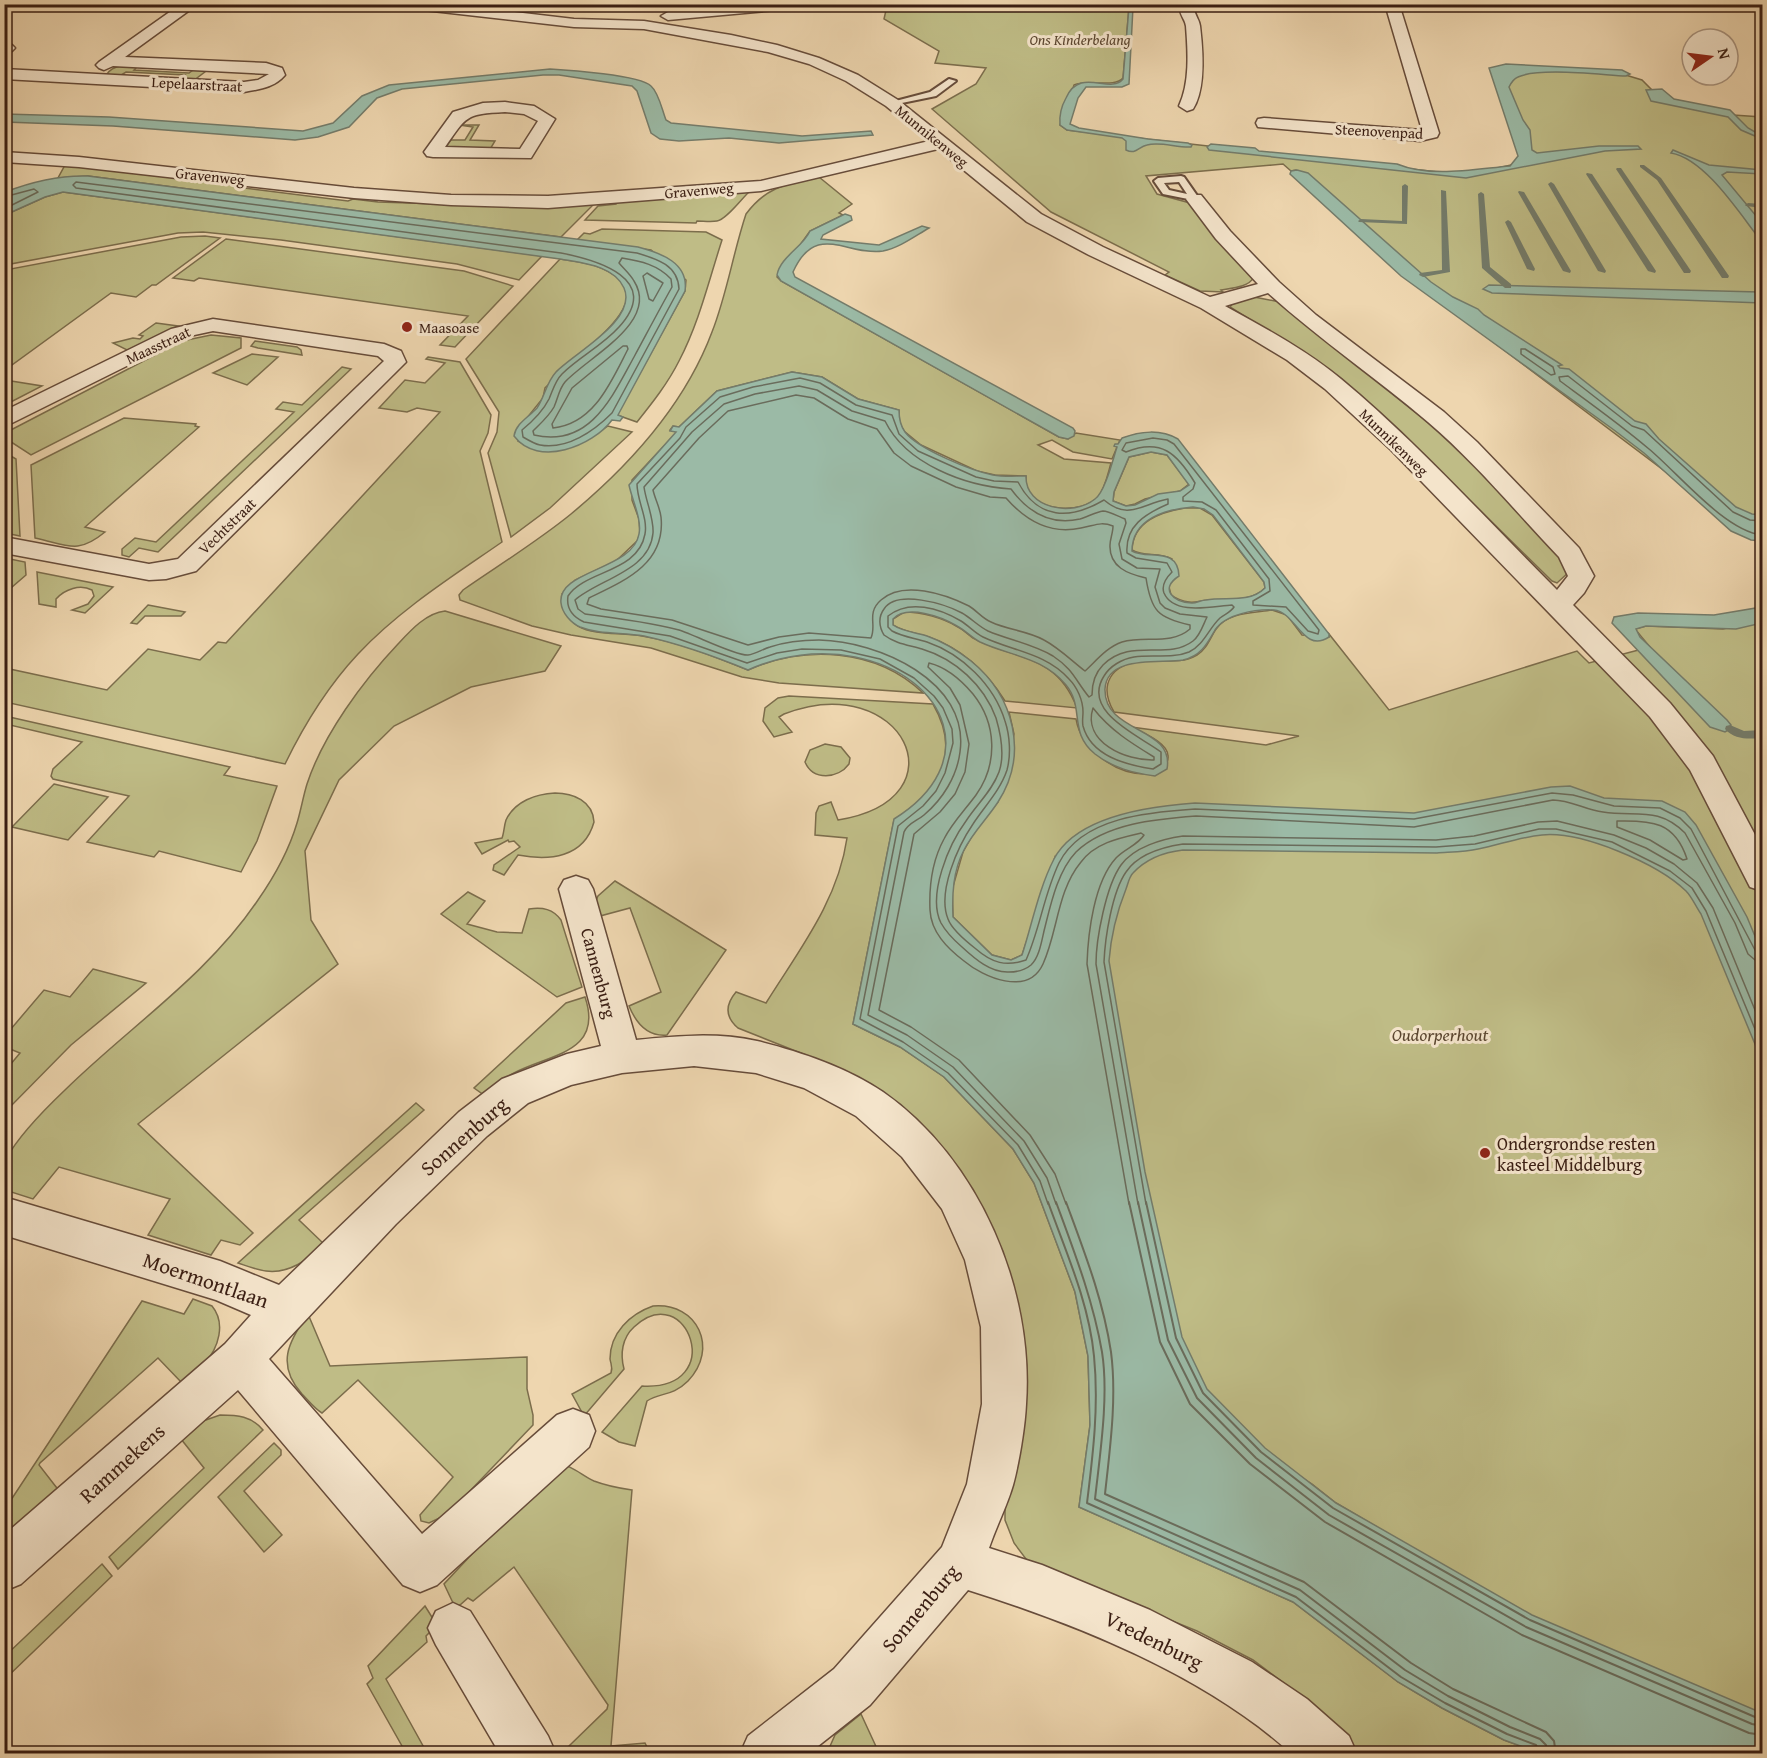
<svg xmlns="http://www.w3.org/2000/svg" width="1767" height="1758" viewBox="0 0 1767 1758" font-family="'Gentium Book Plus',serif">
	<rect width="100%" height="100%" fill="#eed6af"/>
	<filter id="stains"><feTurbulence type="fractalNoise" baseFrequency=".00333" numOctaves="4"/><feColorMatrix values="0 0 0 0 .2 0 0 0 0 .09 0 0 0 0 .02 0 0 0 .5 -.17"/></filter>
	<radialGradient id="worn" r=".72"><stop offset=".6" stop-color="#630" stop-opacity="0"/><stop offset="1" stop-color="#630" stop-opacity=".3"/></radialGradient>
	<g fill="#bfbc86" stroke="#7c6d4c" stroke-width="1.5">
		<path d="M1123,4L1129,7L1123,78C1115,88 1088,79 1074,85L1060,125L1067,130L1456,174L1474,173L1530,161L1494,70L1619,73L1642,80L1657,95L1733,115L1762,117V547L1747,533L1415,283L1296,170L1291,171L1283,164L1146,176L1157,194L1190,203L1254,277C1249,287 1233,288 1221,290L1223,292L1200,291L1165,275L1169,272L1051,212L932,109L976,84L986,68L935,63L939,51L884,19L887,6L859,5Z"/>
		<path d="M139,65L134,70L189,73L196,68H210L193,81H179L185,75L126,72L118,77L107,74C114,64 128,65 139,65Z"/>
		<path d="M459,125H479L470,140L495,141L489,151L444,149L449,140H465L473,127Z"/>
		<path d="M65,165L237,185L236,187L348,201L353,199L378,202L537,207L595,203L561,237L88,176L58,178Z"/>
		<path d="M819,177L852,204L839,213L843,215L810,231L777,277L781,281L1059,437L1068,439L1076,433L1120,440L1112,459L1073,452L1052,440L1038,445L1064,459L1111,463C1108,473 1105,489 1098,497C1082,514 1037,512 1027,489C1025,485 1026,480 1026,476L995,475L977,471L921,445L904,431L899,422V410L858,399L822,377L792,372L717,391L679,427L673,426L670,430L677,432L632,480V500L639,519L640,534L637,541L616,561L575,580L562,594C565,607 565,618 578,626C595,636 622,632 642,636C679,642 713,656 748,670C805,645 876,648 923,693L779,683L742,677L651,648L571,635L532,626L460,600L459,595L463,590C499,565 538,541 571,514C630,465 685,404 712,332C727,294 733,253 746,214C767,186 787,184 819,177Z"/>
		<path d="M750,191C742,198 726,220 717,221C711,222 703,221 697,221L696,223L585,220L598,206L616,204V201Z"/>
		<path d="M63,192L542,256L519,280L457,264L281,240L203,232L178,233L5,265V215L45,197Z"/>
		<path d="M602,229L706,232L722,240C709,280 699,323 679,361C668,383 653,402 637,422L617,415L685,291L686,280L651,250L577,240L584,233L590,234Z"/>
		<path d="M205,236L220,238L156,285H152L136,297L111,293L5,370V270L181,237Z"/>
		<path d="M226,239L464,271L513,286L455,347L440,345L468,316L199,278L194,281L173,278Z"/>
		<path d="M560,259C572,261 585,262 596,266C655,288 616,322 589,347C574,361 559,375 545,388L543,398L526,419L518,441C551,459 580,446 608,426L632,432L550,508L511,537L488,453L497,432L499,412L466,359Z"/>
		<path d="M1254,297L1280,302L1463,451L1558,555L1569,572L1557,583L1552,581L1386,418L1316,361L1230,307L1232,304Z"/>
		<path d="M156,323L178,326L129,351L113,343L133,338L140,339L143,336L139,335Z"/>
		<path d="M211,335L241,338V348L31,455L5,438V433L182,341Z"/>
		<path d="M255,341L297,347L301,350L302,355L258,348L251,346Z"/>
		<path d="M252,354L278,357L247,385L213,373Z"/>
		<path d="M428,357L460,362L491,415L488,433L480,451L502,542C453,576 399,610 358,654C328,686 304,725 285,764L5,702V668L107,690L148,649L200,660L218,642L226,643L440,412L417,408L407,412L379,408L405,380L425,383L445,363L426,359Z"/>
		<path d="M342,367L351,369L158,552L139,548L129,557L122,555V549L135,538L156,542L294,412L276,409L283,402L302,405Z"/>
		<path d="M4,380H5L42,386L5,405Z"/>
		<path d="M124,418L196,424L195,426L199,427L85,527L105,532C77,555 68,545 35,538L31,465Z"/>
		<path d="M4,452L16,459L20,536L5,533Z"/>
		<path d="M1151,452L1167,455L1189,484L1180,491L1145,499L1135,504L1126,506L1113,501L1114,492L1129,457Z"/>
		<path d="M1185,508H1200L1212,515L1264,582L1265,588C1250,603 1227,598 1209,600C1202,600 1196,603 1189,602C1182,601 1177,599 1171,595L1169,587L1172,559C1158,551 1145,558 1132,550C1133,521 1161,512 1185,508Z"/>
		<path d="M10,559L25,562L26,575L5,593V563Z"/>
		<path d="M37,572L113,587L85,613L72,610L88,604L94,596L92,590C80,584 65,589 56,599V607L39,604Z"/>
		<path d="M148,605L185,612L181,616H145L137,624L131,623Z"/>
		<path d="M1272,610L1287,615L1302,635L1329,637V634L1389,710L1577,651L1589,663L1650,647L1635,629L1646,626L1723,629L1762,619V1753L1336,1503L1312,1484L1177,1398L1055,857L1022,955L1011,960L992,955L953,917L952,890L963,852L977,827L998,802L1014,734L1009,712L1076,719C1081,749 1115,774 1145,774C1151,774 1158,772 1164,770C1165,766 1169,761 1168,756C1168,742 1142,733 1131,727L1266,745L1299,736L1114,712C1098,685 1111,664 1142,661C1160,659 1180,665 1197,655C1207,649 1210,638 1216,629C1228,612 1253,613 1272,610Z"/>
		<path d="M445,611L561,646L545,671L471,687L394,726L339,780L305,851L311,920L338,964L138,1124L253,1233L240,1245L221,1240L211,1255L148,1235L170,1199L59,1167L33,1199L5,1190C4,1181 2,1166 6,1159C19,1135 45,1109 65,1090C129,1027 207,976 258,900C274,877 289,850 297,823C301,810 303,797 307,784C323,735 363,681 398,644C410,631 426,613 445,611Z"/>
		<path d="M904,612C922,612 943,618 958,627C964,630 968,635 973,638C1017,661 1056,653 1077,708L1005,701C987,672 962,649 929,637C917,633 904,632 893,625V619Z"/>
		<path d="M789,696L933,704C962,754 939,791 894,820L853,1024L900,1047L944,1077L1013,1149L1034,1183L1075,1292L1088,1356L1090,1425L1079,1507L1293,1602L1398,1682L1442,1708L1504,1740L1540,1753H1360L1297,1693L1253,1660L1197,1631L1029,1563L1014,1543L1005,1520V1263L983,1209L958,1169L843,1070L738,1028C725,1017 725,1005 736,992L766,1003C799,950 838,901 847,838L815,835L816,813L819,806L831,802L838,820C967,799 902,668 784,714L779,717L792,732L774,737L763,721L765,708L778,698Z"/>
		<path d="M5,716L230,767L224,775L277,786L257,841L241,872L159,851L154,857L87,842L129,796L53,779L51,776L53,769L82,742L6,724L5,726Z"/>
		<path d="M825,744L841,747L850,758L849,764C838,779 813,781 805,762L810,750Z"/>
		<path d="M54,784L108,797L68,840L12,827Z"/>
		<path d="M555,793C573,793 593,801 594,822C584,858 549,861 518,855L504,875L493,870L494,865L520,847L514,841L509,842L508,840L482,854L475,843L502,838C504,833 504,826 506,820C515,801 536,794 555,793Z"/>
		<path d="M615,881L726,950L667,1035C647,1037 636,1023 629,1006L661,992L630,908L600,916L595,903L598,896Z"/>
		<path d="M468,892L485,901L467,924L497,932L522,933L529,909C543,907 553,909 561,920L582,987L557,997L441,914Z"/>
		<path d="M93,969L146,983L71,1045L9,1108L5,1107V1071L20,1053L10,1049L5,1054V1036L44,990L70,997Z"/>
		<path d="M585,997C604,1053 550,1054 514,1073C503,1079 493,1088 484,1095L474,1088L566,1003Z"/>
		<path d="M416,1103L424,1110L299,1220L323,1243C311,1260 287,1274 266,1271C257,1270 247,1266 238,1263Z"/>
		<path d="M193,1299L212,1306C226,1323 219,1348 204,1364C198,1371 189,1377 182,1383L158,1358L40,1463L39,1465L60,1492L5,1544V1509L142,1301L184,1314Z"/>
		<path d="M653,1306C698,1302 719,1349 688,1381C672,1397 660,1392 647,1401L635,1446L619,1442L602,1432L642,1386C729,1391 687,1277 634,1327C622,1338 620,1354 624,1369L584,1416L572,1394L611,1373C613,1367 611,1365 610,1359C610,1333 630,1314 653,1306Z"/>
		<path d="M308,1314L330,1366L527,1357V1389L533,1415V1425L448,1514L429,1523L421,1521L420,1515L453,1477L358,1380L322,1413C315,1409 308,1400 302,1394C276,1365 288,1342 308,1314Z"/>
		<path d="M220,1415C238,1415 251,1416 263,1430L118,1569L109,1557L204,1468L181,1439L203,1421Z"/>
		<path d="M274,1443L281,1450V1455L244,1491L282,1535L264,1552L218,1497Z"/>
		<path d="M556,1464C571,1464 581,1475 594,1481C607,1486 618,1488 632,1490L611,1746L645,1743L650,1753H570L569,1746L607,1709L608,1705L514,1567L473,1601L468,1598L460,1605H454L444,1584Z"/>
		<path d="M102,1564L112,1576L5,1679V1656Z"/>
		<path d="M425,1606L435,1622L434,1628L426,1636L427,1642L386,1679L427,1753H406L367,1684L373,1678L368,1666Z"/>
		<path d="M861,1714L879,1753H827L835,1735Z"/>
	</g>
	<g fill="#9bbaa6" stroke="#747c6b" stroke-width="1.5" fill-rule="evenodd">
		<path d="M1123,5H1131L1133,7L1129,84L1122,87H1086L1078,98L1070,124L1079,128L1148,139L1188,143L1192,145L1191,147C1177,148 1160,141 1147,145C1138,147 1136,155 1126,150V141L1122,138L1067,130L1060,125C1059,115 1061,107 1066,98C1080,66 1110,95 1123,79L1129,7Z"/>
		<path d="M1506,64L1622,70L1630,74L1626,76C1602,75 1539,67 1518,77C1513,79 1511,83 1509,87L1523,120L1530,130L1532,150L1537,153L1599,146H1638L1641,149L1605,151L1466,178L1209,150L1207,147L1211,144L1255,148L1259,151L1397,164C1431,178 1475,169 1510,166L1518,156L1489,68Z"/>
		<path d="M550,69C568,70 640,75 651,86C659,93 662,110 666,120L671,123L802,136L871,131L873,135L779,143L729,138L679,141L660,139L651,133L637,91L632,86L559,75H543L402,89L377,98L349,127L318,137L295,140L113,126L5,122V114L109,117L303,131L333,123L362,96L389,85Z"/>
		<path d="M1662,89L1674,99L1730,110L1748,128L1762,136V139L1741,130L1728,117L1651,101L1646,90Z"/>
		<path d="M1673,150L1709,165L1762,170V174L1727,172L1722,175L1762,223V242C1741,216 1706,159 1671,153Z"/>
		<path d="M1297,170L1308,173L1431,282L1453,297L1478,309L1484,315L1562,365L1558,366L1560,368L1569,369L1635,421L1646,424L1659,439L1736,507L1752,514L1762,515V541L1751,540L1731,531L1644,453L1614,430L1401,276L1290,174L1291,171Z"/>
		<path d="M88,176L638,247C661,253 689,263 685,291L618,415L623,417L620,421L612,420C593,446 538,468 514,436C516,423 529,417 537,408C545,396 546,383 556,372C574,353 638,320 624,288C614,265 581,263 560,259L63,192L45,197L5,215V192C31,182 60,175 88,176Z"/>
		<path d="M845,214L851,216L852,220L823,235L821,239L879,245L922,226L929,228C915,236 899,248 883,251C846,256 816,221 793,272L795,277L1073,428L1075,431L1074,436L1068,439L1059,437L781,281L777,275C780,257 803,247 810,231Z"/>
		<path d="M1489,285L1759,292L1762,293V303L1492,293L1483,289Z"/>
		<path d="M792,372L822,377L858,399L899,410C899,419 900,425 905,432C918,449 972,471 993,475C1004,477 1015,476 1026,476C1025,509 1073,517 1095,499C1105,492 1113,459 1117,447L1114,446L1115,444H1118L1122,438C1140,431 1161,429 1178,439L1329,634V637C1303,654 1296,612 1274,610C1256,609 1225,614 1215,630C1207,644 1201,656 1183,660C1162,664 1107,654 1105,689C1104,734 1175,726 1167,769L1155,776C1133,773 1113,768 1095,754C1068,732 1085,708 1066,685C1043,657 1010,656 980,642C972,638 966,631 957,626C942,617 907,604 893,619V625C903,632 916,632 927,636C944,642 957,650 971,661C1014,696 1029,754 998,802C987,819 973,832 964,850C953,871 952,894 953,917L992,955L1011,960L1022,955C1032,924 1039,888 1054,859C1077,815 1152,806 1195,803L1414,813L1551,787L1570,786L1604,798L1662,801L1685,812L1696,825L1747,917L1762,953V1061L1701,914C1696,907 1692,897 1686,891C1657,863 1581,831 1542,835C1520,837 1499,845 1478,849C1465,852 1450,852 1437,853L1183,850C1165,852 1146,859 1133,873C1129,877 1128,884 1126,889C1116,914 1111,935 1109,961L1145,1172L1182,1337L1207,1389L1265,1448L1336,1503L1532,1615L1762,1713V1753H1540L1504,1740L1442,1708L1398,1682L1293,1602L1079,1507L1090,1425L1088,1356L1075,1292L1034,1183L1013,1149L944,1077L900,1047L853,1024L894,819C983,764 949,676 855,657C819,650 781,655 748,670C714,656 680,644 644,636C623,632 600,635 580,627C571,623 562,613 561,603C557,570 633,570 639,534C642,519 632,500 629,485L676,432L670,431L673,426L679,427L717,391ZM1151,452L1167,455L1189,485L1180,491L1158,494L1135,505L1126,506L1113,501L1114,492L1129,457ZM1193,507L1204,509L1213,515L1264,582L1265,588C1249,604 1225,596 1206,600C1201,600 1197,603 1192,603C1173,602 1159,589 1179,576C1178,546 1148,560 1132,551C1132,518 1167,509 1193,507Z"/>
		<path d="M1762,607V623L1736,629L1646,626L1636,629L1640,637L1727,720L1731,725L1730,729L1725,732L1710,727L1612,623L1614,617L1638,613L1714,615Z"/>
	</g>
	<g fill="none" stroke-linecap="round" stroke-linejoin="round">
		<g stroke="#6a6c5c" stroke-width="1.5">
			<path d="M76,182L637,253C657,259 678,265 679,289L612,413C594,431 567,450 540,445C535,444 528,440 523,437L522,430C533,421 543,411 549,399C553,390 555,381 562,374C579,357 602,346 619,327C663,279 597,260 561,253L76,188L73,185Z"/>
			<path d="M4,197L34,189L38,192L4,209"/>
			<path d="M622,258C641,261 658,265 671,279L672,287C659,310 647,333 634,357C612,397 590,448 534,435L533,431C541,423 549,416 554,407C558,398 559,389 565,382C588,357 660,322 634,281C630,274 624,269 619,263Z"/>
			<path d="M647,273L663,283L653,301L649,299L643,276Z"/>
			<path d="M623,346H627L628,349C611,382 594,424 553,428L552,424L572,388Z"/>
			<path d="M1521,349H1525L1553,367L1555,374L1551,375L1521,354Z"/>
			<path d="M796,395L814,398L848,419L877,429L894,453L911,466L956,487L990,497L1006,498C1026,521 1050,535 1081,528C1094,526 1100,521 1113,526C1113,533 1110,539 1110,545C1109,567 1128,574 1146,578C1151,611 1158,618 1190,625V629C1170,646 1145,635 1122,642C1107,647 1096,661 1085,671C1072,661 1059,648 1044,640C1028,631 1008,630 991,622C983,619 977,611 969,606C945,594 903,580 881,600C866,613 877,625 871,638L809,633L779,637L748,645L672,620L601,609L587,604L589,598C624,581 666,564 661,517C660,508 655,499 653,490L699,438L728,411Z"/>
			<path d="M1153,438L1167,440L1174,444L1319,630L1318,634L1308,631L1286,607L1253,605V601L1270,591L1269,579L1216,510L1202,502L1183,501V497L1193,489L1195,483C1177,453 1161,438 1126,452L1122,450L1126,443Z"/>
			<path d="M1762,521L1750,520L1733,512L1644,430L1632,426L1568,376L1559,377L1560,381C1590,403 1621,425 1649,449C1678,473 1725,531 1762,535"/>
			<path d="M1093,708C1110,730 1131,743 1154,757V760C1126,761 1082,742 1093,708Z"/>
			<path d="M1617,821C1652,820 1675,822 1687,859L1683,860L1650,840L1617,827Z"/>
			<path d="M1048,1204L1040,1181L1018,1145L948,1073L903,1042L860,1019L898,826L923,806L936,791L945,773L953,743L952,729L943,708L934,696L914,678L880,659L841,650L802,649L777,653L747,663L670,636L584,622C573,617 566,609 568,596C585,570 638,573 645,534C648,518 637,501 637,484L680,438L686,427L720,397L753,387L800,378L820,383L856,405L892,415L899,434L918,451L976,477L994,481L1018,482C1038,520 1070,520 1104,500C1129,521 1141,504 1168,499V504C1145,514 1125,526 1127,553L1136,558L1167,563L1172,572C1166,578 1161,585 1164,593C1174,616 1213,606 1232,605L1234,607C1231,612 1225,614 1220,618C1209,628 1204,645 1189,652C1172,659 1152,654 1134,657C1122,659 1110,666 1104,676C1081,712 1140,736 1161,752V764L1153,769C1126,765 1091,756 1083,726C1082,721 1083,717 1083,712C1083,700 1077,687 1069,679C1046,653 1012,651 983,637C975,633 969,626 961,621C939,608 909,599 888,616V627L892,631C903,637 915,638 927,642C962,654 994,685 1005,721C1010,736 1011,755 1007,770C1000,791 984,807 973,824C958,846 937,892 948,919C952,930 967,942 976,949C992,963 1006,967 1026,960C1040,929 1044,894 1059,863C1082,817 1150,812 1195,809L1414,819L1552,793L1573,795L1614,806L1660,808L1680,818L1691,829L1755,950L1762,954"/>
			<path d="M1056,1204L1047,1178L1024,1141L953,1067L907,1035L868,1015L904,832C908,823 917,821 924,815C943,799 957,776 960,752C970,681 878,641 819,640C803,640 785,642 770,647C763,649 755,654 748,655C736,656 695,635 679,630C648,622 617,618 585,614L578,609L575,600C599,579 650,571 653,533C654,518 646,502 644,487L692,432L724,404L755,394L799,386L817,390L852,411L885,421C906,464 965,486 1011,489C1028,512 1050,526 1080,519C1087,517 1096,512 1103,511C1109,511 1119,517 1125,519L1126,523L1119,544L1122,559L1137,568L1160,569L1155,587L1160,603L1165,608L1180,614L1207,617C1203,625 1200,636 1193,641C1167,661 1131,637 1103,665C1095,673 1092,683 1092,695L1089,697C1075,680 1074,670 1053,656C1033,644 1009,640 988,631C978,626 971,618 962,613C945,604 897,589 884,609C878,617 879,627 884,635C896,644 909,645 922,649C955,659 984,685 996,718C1001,735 1005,755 999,772C992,791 977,804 966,821C949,844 927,895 941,923C946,932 955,941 962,947C975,959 991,973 1009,972C1016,972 1025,970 1031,965C1040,957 1042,938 1045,927C1051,903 1058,871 1076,852C1106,823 1157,819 1196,816L1414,827L1553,800C1571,800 1585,810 1603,812C1636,817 1658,806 1685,833L1735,923L1748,954L1755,960L1762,961"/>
			<path d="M1066,1204L1055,1174L1030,1135L959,1060L911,1027L879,1010L914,834L940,812L955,794L965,772L969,744L960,705L950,688L928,667L929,663C946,667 962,681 973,694C997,724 998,764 976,795C965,810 952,823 944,839C932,861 929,886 930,910C931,932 947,948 964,961C983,977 1028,997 1043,964C1058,931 1057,891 1081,862C1095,843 1119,838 1141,833L1144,835C1138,845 1124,849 1116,858C1094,882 1088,933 1087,964L1129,1204"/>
			<path d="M1138,1204L1096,964C1096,939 1106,886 1121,865C1134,847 1162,839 1183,836L1436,840L1474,836L1538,822L1557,821L1614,835L1646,848L1674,864L1697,883L1713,908L1762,1027"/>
			<path d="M1146,1204L1104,962C1105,938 1112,892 1126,872C1138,854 1163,847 1183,844L1436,847L1475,844L1539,829H1556L1612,842L1670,871L1692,888L1706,911L1762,1046"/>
		</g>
		<g stroke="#6a6c5c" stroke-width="2">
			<path d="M1048,1202C1066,1252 1089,1303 1094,1356C1099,1406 1093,1454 1087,1503L1296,1597L1401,1677L1445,1703L1507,1734L1536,1745L1540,1754"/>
			<path d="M1056,1202C1074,1251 1093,1300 1102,1352C1109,1396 1100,1454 1095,1499L1300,1590L1405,1670L1448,1696L1510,1727L1540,1739L1546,1745L1547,1754"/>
			<path d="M1066,1202C1084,1251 1103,1299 1111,1352C1117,1398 1110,1448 1105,1494L1304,1582L1411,1663L1453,1689L1546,1732L1554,1741L1556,1754"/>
			<path d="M1129,1202L1160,1342L1190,1404L1250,1464L1325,1522L1522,1635L1749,1733L1762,1735"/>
			<path d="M1138,1202L1168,1340L1197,1398L1256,1458L1329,1515L1526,1627L1752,1724L1762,1726"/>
			<path d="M1146,1202L1176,1338L1203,1393L1261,1452L1333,1508L1530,1620L1755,1717L1762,1718"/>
		</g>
		<g fill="#747c6b" fill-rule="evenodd">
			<path d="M1640,165H1644L1661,178L1729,276L1728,278H1722L1657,180L1640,167Z"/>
			<path d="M1617,168H1621L1691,271L1690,273H1684L1616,169Z"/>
			<path d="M1587,173L1592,174L1656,271L1655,273L1648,271L1586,174Z"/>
			<path d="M1551,182L1554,184L1606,271L1605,273L1598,271L1548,184Z"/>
			<path d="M1405,184L1408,186L1407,224L1359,222L1358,221L1361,219L1402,221V186Z"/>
			<path d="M1441,190L1446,191L1450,272L1423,277L1419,275L1420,273L1442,270Z"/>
			<path d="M1519,191L1524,192L1571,271L1570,273L1563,271L1518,192Z"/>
			<path d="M1481,192L1484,194L1490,267L1511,284V288H1505L1482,268L1478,194Z"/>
			<path d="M1748,203L1762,204V208L1746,206L1745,205Z"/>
			<path d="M1508,220L1511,222L1535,269L1534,271L1527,269L1505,222Z"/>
			<path d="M1730,725L1744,731L1762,730V738C1748,739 1735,740 1725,729L1726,726Z"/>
		</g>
		<g stroke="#674c3a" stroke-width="4">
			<g id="service">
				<path d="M1538,4H1703L1704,5L1700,7L1564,9Z"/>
				<path d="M949,79L956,81L936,96L892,105L888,103L930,92Z"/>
				<path d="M1181,176L1184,177L1198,197V201L1163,194L1154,181L1158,178ZM1179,182L1187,194L1169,190L1164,183Z"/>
			</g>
		</g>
		<g stroke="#674c3a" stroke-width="3">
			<g id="minor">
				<path d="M4,4H16L4,12Z"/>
				<path d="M181,4H198L125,57L266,63L282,68L285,75C274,88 259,89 244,92L4,79V69L244,82L258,80L269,74L113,66L104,70L99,68L96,65L99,62Z"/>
				<path d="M399,4H448L574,19L644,21L731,35L777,45L819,58L858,75L898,100L1041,214L1103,247L1210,297L1258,284L1216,239L1186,199L1189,195H1201L1230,231L1279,282L1316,315L1444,412L1477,442L1579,548L1594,576L1584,593L1573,605L1670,703L1713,756L1762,848V891L1750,887L1690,770L1650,717L1391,450L1325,389L1287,360L1201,308L1089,255L1027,222L938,149L761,191L548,208L451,205L354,198L79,167L4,162V152L79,157L354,188L451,195L548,196L761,181L929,141L886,106L846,81L809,64L768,52L644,29L574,27L406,8ZM1268,293C1319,339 1376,378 1428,422C1476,463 1516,512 1559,557L1568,576L1557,590C1486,519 1418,443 1341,379C1306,350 1265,328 1225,306Z"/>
				<path d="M746,4H805L798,8L668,20L661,16L668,12Z"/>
				<path d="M1180,4H1194C1193,14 1199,18 1200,26C1203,51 1206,89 1193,109L1187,111L1179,106C1190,83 1188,52 1186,26C1185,18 1178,14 1180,4Z"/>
				<path d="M1385,4H1399L1439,133L1437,137L1420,141L1258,127L1256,123L1258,119L1264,118L1422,130Z"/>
				<path d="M1736,4H1762V11L1738,7Z"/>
				<path d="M4,43L12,45L15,48L12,51L4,53Z"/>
				<path d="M505,102L534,106L555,119L531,158L433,157L427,156L424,152L453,112L483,103ZM505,112L524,114L538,121L520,149L445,147C467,116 465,114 505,112Z"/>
				<path d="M213,319L384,344L401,351L406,362L196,571L166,579L149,580L4,553V537L149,564L178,559L384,361L378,356L213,331L185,337L4,427V411L171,329Z"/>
				<path d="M576,876L588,880L593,889L636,1040C676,1036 717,1032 757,1041C798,1051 848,1068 883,1092C979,1159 1034,1289 1026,1404C1025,1427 1019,1463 1013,1485C1007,1506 996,1527 989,1548L1042,1565L1150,1610L1252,1662L1307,1699L1349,1736L1357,1754H1292C1204,1675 1079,1625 968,1590L870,1705L808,1754H740L748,1736L834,1669L942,1547L967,1484L982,1404L981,1327L965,1260L942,1209L902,1157L856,1116L804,1088L756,1073L694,1066L622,1073L571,1085L528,1103L487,1136L396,1224L269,1359L422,1534L557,1415L573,1409L589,1415L595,1431L589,1447L437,1585L420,1592L403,1585L238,1390L21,1584L4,1591V1535L225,1344L251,1315L216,1300L4,1235V1197L220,1261L279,1285L459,1112L502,1079L567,1054L601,1046L559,889L564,880Z"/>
				<path d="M453,1603L470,1611L548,1736L556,1754H500L436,1645L428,1628L436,1611Z"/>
			</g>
		</g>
		<use href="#service" fill="#f4e4cb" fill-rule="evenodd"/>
		<use href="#minor" fill="#f4e4cb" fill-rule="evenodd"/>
	</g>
	<g fill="#8f2418" stroke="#f4e4cb" stroke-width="2">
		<circle cx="407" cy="327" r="6"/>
		<circle cx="1485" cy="1153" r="6"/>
	</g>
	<g text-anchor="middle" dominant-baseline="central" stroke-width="6" stroke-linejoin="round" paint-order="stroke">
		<g font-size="15" font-style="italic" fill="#5b4630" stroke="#f4e4cb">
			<text x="1080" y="39">Ons Kinderbelang</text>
		</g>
		<g font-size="15" fill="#3a1e13" stroke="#f4e4cb">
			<text transform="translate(197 84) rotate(3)">Lepelaarstraat</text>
			<text transform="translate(1379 131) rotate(3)">Steenovenpad</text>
			<text transform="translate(932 136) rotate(39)">Munnikenweg</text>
			<text transform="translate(210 176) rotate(6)">Gravenweg</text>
			<text transform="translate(699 190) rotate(-5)">Gravenweg</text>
			<text transform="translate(158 345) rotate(-25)">Maasstraat</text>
			<text transform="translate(1394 442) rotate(44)">Munnikenweg</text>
			<text transform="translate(227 526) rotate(-44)">Vechtstraat</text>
		</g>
		<g font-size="15" fill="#3a1e13" stroke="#f4e4cb" text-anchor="start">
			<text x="419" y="327">Maasoase</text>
		</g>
		<g font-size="18" fill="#3a1e13" stroke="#f4e4cb">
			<text transform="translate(599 973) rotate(75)">Cannenburg</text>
		</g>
		<g font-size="18" font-style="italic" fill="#5b4630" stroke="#f4e4cb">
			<text x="1440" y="1034">Oudorperhout</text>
		</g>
		<g font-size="18" fill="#3a1e13" stroke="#f4e4cb" text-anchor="start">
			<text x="1497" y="1143">Ondergrondse resten<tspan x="1497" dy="21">kasteel Middelburg</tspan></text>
		</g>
		<g font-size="21" fill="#3a1e13" stroke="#f4e4cb">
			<text transform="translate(464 1136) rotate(-41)">Sonnenburg</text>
			<text transform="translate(206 1280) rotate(19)">Moermontlaan</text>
			<text transform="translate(122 1463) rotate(-42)">Rammekens</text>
			<text transform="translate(920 1608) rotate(-50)">Sonnenburg</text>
			<text transform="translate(1154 1640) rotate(26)">Vredenburg</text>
		</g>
	</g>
	<rect width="1767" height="1758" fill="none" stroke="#eed6af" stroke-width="24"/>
	<rect x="6" y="6" width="1755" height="1746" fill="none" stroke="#3a1e13" stroke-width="3"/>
	<rect x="12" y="12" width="1743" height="1734" fill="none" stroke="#3a1e13" stroke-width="1.5"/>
	<g transform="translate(1710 57) rotate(76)"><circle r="28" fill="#f4e4cb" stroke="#aa9581" stroke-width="1.5"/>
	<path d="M0-4.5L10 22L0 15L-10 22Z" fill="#8f2418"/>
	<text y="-9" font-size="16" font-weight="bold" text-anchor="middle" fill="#3a1e13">N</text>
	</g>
	<rect width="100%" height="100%" filter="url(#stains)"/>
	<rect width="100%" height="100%" fill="url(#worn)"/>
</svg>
